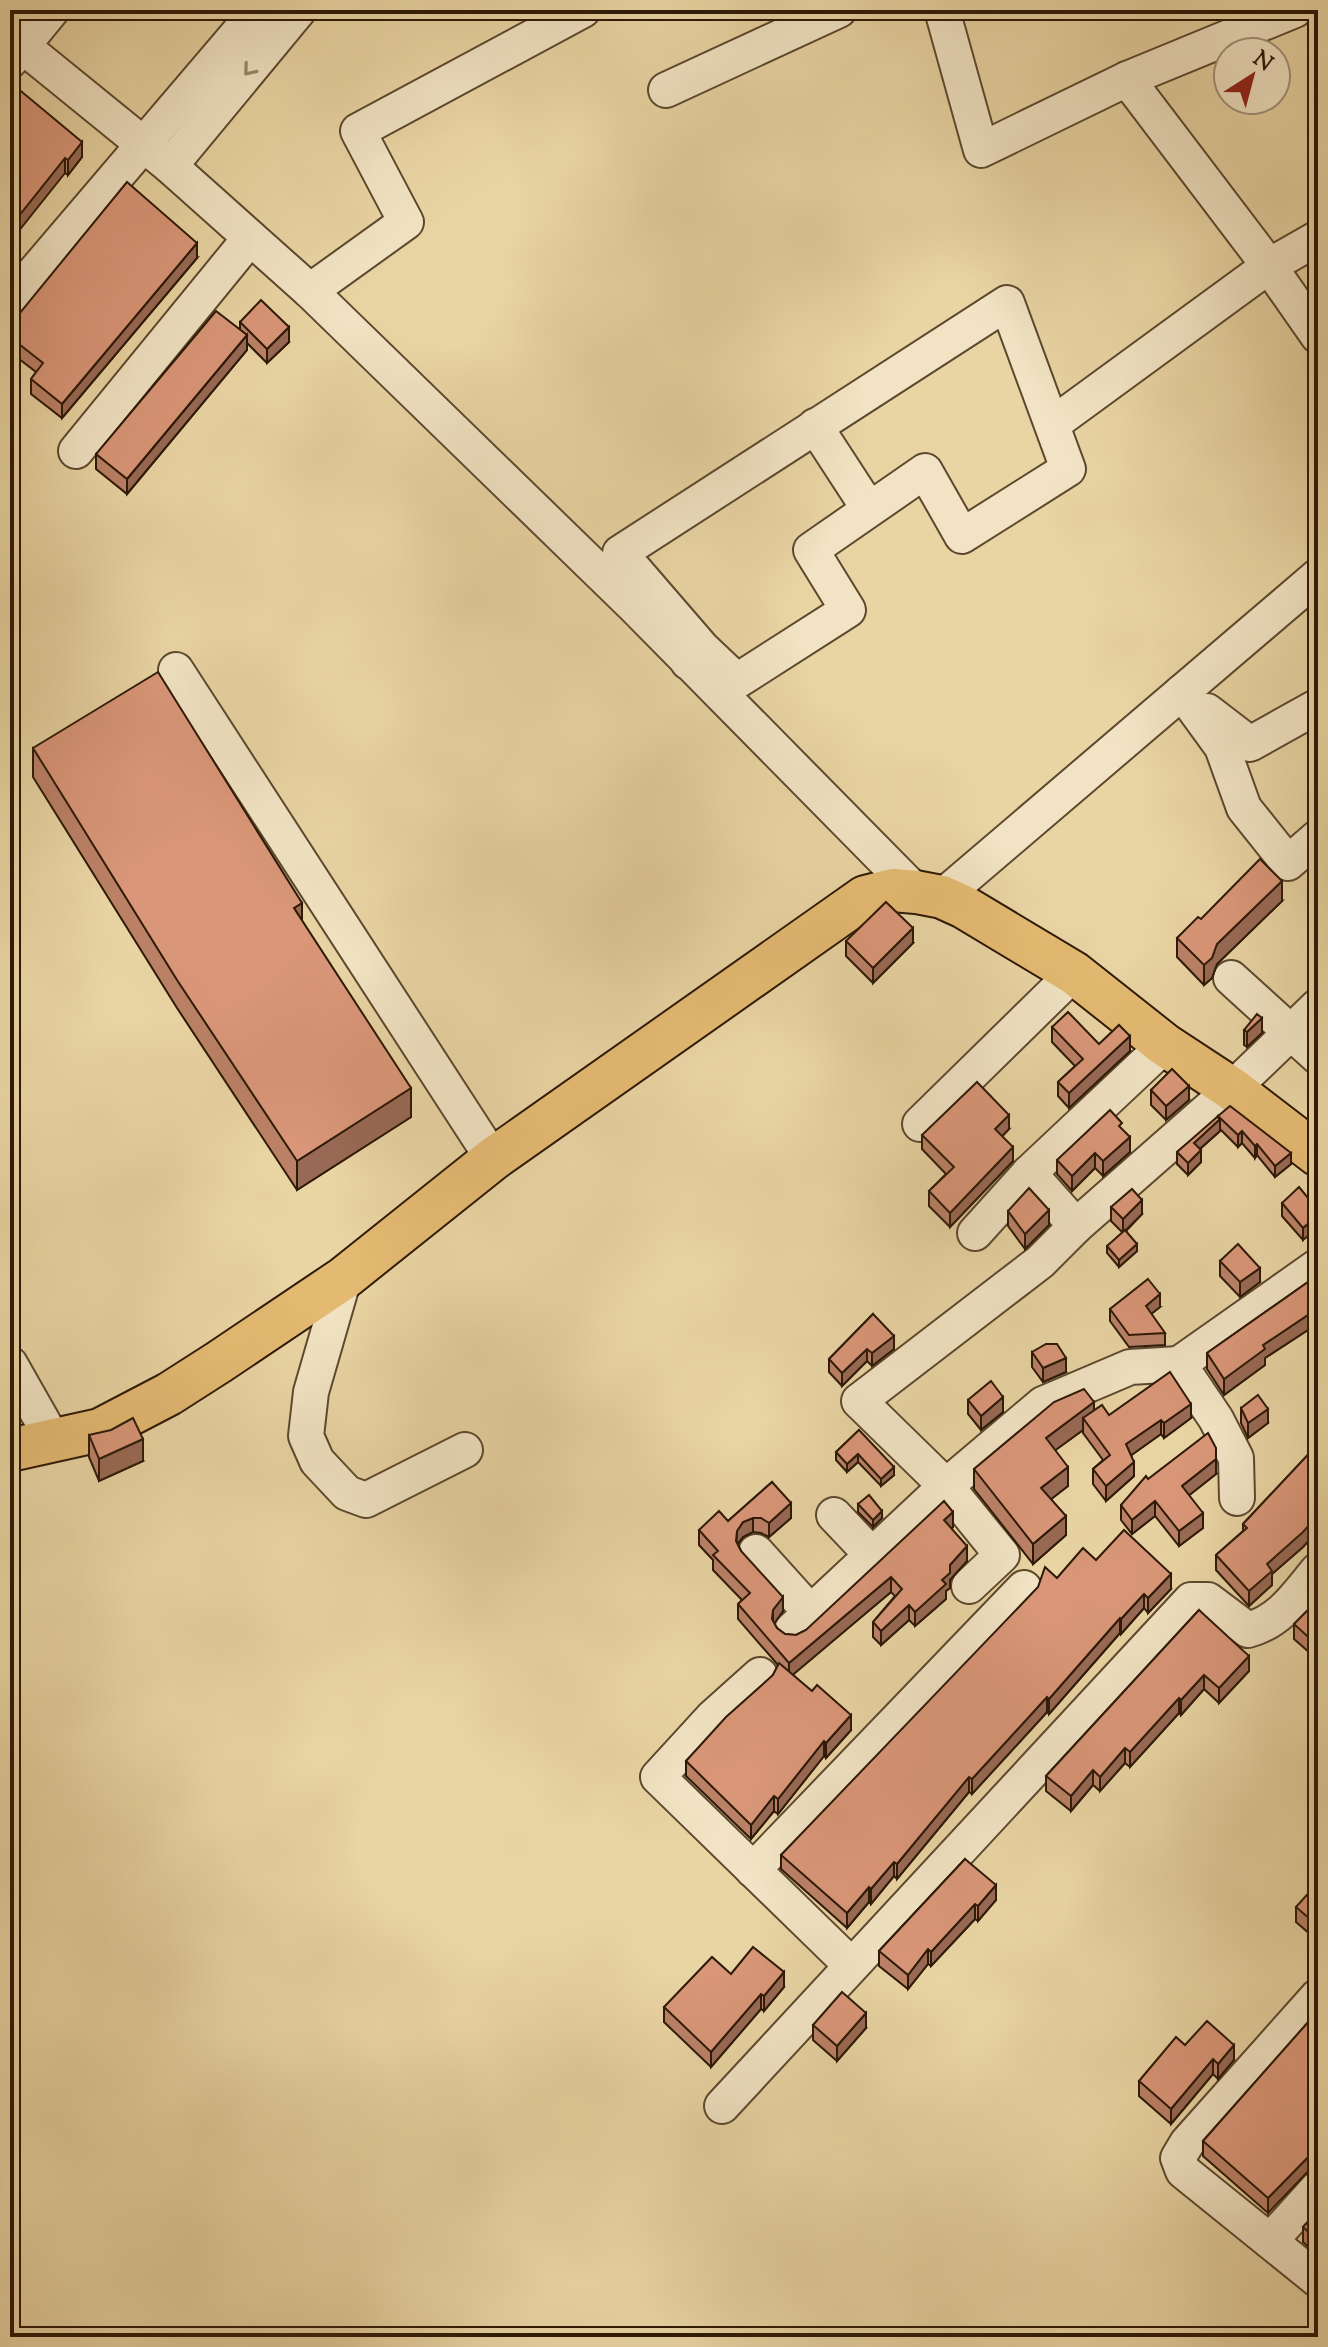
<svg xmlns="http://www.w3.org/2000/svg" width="1328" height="2347" viewBox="0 0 1328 2347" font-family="'Sorts Mill Goudy',serif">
	<rect width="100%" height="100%" fill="#e9d4a3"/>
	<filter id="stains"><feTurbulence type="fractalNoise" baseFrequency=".0025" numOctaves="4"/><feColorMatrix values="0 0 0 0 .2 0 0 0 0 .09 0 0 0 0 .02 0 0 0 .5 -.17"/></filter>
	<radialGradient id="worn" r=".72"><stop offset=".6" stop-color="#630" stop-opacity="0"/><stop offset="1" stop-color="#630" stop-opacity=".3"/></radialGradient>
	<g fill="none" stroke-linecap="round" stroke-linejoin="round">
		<g stroke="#5c482e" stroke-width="38">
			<g id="minor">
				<path d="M942,10L981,150L1127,79L1295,10"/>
				<path d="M10,36L170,166L310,291L634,606L916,892"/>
				<path d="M10,61L52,10"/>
				<path d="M1127,79L1269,266L1318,336"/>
				<path d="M666,90L839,10"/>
				<path d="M170,166L299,10"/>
				<path d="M310,291L406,222L358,131L583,10"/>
				<path d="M10,301L258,10"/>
				<path d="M1061,418L1269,266L1318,238"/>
				<path d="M815,426L869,509"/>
				<path d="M76,451L250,238"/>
				<path d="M688,662L702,648L620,553L1007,303L1068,469L962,536L925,471L811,550L848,610L737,681L702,648"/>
				<path d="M176,670L493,1159"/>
				<path d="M1182,692L1222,747L1244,808L1288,863L1318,837"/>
				<path d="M1207,711L1250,744L1318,706"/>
				<path d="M942,897L1318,576"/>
				<path d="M1231,978L1318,1057"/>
				<path d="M920,1124L1074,973"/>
				<path d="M1029,1173L1076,1226"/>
				<path d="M975,1233L1029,1173L1165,1045"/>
				<path d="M344,1278L311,1392L306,1436L317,1461L347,1493L366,1500L465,1450"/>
				<path d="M10,1364L52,1438"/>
				<path d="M1237,1498L1236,1458L1216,1419L1179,1364L1318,1266"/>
				<path d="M834,1515L871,1554"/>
				<path d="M756,1552L811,1613"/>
				<path d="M969,1586L1002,1555L946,1486L859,1401L1040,1262L1076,1226L1232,1089L1318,1006"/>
				<path d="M792,1630L946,1486L1043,1404L1130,1367L1179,1364"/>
				<path d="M760,1675L712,1718L658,1777L851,1965"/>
				<path d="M753,1870L1024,1588"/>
				<path d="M1318,1996L1187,2143L1178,2158L1183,2171L1318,2280"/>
				<path d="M722,2106L1191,1600H1208L1248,1630C1281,1621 1297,1595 1318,1570"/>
				<path d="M1270,2241L1318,2188"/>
			</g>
		</g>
		<g stroke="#2d1907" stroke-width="46">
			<path id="major" d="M10,1450L100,1430L169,1394L219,1362L344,1278L493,1159L865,897L893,890L916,892L942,897L964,907L1074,973L1165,1045L1232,1089L1318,1155"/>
		</g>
		<use href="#minor" stroke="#f1e3c3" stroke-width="34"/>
		<use href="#major" stroke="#e4ba72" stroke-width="42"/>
	</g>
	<g fill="#bb8167" stroke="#2d1907" stroke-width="2">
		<path d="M10,82L82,157L68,175L65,173Z"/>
		<path d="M197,258L62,418L31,394V379L36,372L10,352V325Z"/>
		<path d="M240,322L289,342L267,363L247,343V350L127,494L96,469V454L240,330Z"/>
		<path d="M33,748L302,921L411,1117L297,1190L177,1008L33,777Z"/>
		<path d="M1282,901L1217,964L1212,978L1204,985L1177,957V938L1201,919Z"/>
		<path d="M846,941L913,943L873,983L846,956Z"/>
		<path d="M1052,1027L1099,1044L1130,1051L1069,1108L1058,1096V1082L1075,1066L1052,1042Z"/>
		<path d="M1244,1030L1262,1033L1247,1047L1244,1045Z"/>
		<path d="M1151,1090L1189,1100L1166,1120L1151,1105Z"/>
		<path d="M1218,1116L1291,1164L1275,1177L1257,1155L1255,1158L1242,1143L1238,1147L1220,1129V1131L1200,1149L1201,1162L1188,1175L1177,1164V1152L1218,1118Z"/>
		<path d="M1009,1129L1002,1136L1013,1161L950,1227L929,1206V1191L946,1174L922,1149V1135Z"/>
		<path d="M1122,1130L1130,1152L1103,1176L1095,1168L1072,1191L1057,1174V1160Z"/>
		<path d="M1282,1203L1318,1210L1303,1240L1282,1216Z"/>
		<path d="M1111,1207L1142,1214L1126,1231L1137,1251L1119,1267L1107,1253V1246L1123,1233L1111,1221Z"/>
		<path d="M1008,1211L1049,1225L1025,1249L1008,1226Z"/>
		<path d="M1220,1261L1260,1282L1240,1297L1220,1276Z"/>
		<path d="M1318,1275V1340L1311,1328L1265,1358V1365L1224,1395L1207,1369V1353Z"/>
		<path d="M1160,1307L1151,1314L1165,1333V1345L1129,1347L1110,1321V1309Z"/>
		<path d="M873,1314L894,1349L872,1366L867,1361L842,1386L829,1372V1359Z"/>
		<path d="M1032,1352L1066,1372L1043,1382L1032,1367Z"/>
		<path d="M968,1400L1003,1412L981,1430L968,1414Z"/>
		<path d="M1241,1408L1268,1423L1248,1438L1241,1423Z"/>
		<path d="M1094,1410L1109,1415L1191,1418L1164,1438L1161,1434L1131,1455L1134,1476L1106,1501L1093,1484V1469L1103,1460L1083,1433V1430L1055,1450L1068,1486L1051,1499L1066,1535L1033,1564L974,1489V1469Z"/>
		<path d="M859,1430L894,1475L881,1486L858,1462L847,1472L836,1460V1452Z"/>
		<path d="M89,1435L143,1461L99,1481L89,1457Z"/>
		<path d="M1318,1444V1530L1303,1547L1272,1574V1585L1249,1606L1216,1570V1555L1243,1531V1524Z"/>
		<path d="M1216,1474L1189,1495L1203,1528L1179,1546L1155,1516L1132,1534L1121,1520V1505L1148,1479Z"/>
		<path d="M772,1482L791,1518L769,1537L761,1533L753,1532L743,1537L738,1544L741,1551L783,1611L774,1623L777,1628L785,1634L796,1635L806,1630L953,1527L951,1529L967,1561L950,1580V1588L946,1591V1599L915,1626L909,1620L881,1645L873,1637V1622L895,1596L891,1592L792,1674L851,1730L826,1758L824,1756L778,1814L774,1811L751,1839L686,1776V1761L773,1675L778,1665L738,1619V1604L742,1600L713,1570V1560L699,1545V1530L728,1521Z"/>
		<path d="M858,1504L882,1518L873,1527L858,1512Z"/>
		<path d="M1096,1560L1171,1589L1148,1613L1144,1608L1121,1634L1120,1633L1049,1714L1047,1712L972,1794L969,1792L897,1879L894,1876L871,1904L869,1902L847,1928L781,1869V1855L1057,1578Z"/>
		<path d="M1318,1600V1660L1294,1639V1624Z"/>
		<path d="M1199,1610L1249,1671L1219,1703L1204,1689L1181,1715L1179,1713L1130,1767L1125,1763L1100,1791L1093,1785L1071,1811L1046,1791V1776Z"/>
		<path d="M965,1859L996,1900L978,1921L975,1919L931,1966L928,1964L908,1989L879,1966V1951Z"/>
		<path d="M1318,1892V1941L1296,1922V1907Z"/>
		<path d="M731,1974L784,1987L764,2011L761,2009L711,2067L664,2022V2007Z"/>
		<path d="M1318,2011L1268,2213L1203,2156V2141Z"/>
		<path d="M813,2025L866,2028L837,2061L813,2040Z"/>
		<path d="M1185,2045L1234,2060L1218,2079L1213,2074L1171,2124L1139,2096V2081Z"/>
		<path d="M1318,2211V2255L1303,2242V2227Z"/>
	</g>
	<g fill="#986954" stroke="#2d1907" stroke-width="2">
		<path d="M82,142V157L68,175V160Z"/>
		<path d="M65,158V173L10,242V227Z"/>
		<path d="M197,243V258L62,418V404Z"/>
		<path d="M289,327V342L267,363V349Z"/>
		<path d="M247,335V350L127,494V479Z"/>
		<path d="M1282,881V901L1217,964L1212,978L1204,985V965L1217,944Z"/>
		<path d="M302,903V932L294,908Z"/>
		<path d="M913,928V943L873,983V968Z"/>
		<path d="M1262,1018V1033L1247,1047V1032Z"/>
		<path d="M1130,1036V1051L1069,1108V1093Z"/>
		<path d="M1189,1086V1100L1166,1120V1106Z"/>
		<path d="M411,1088V1117L297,1190V1161Z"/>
		<path d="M1009,1115V1129L995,1144V1129Z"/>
		<path d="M1220,1119V1131L1194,1154V1143Z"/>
		<path d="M1242,1131V1143L1238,1147V1135Z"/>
		<path d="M1130,1137V1152L1103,1176V1161Z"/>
		<path d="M1257,1144V1155L1255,1158V1146Z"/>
		<path d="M1013,1147V1161L950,1227V1213Z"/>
		<path d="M1201,1150V1162L1188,1175V1163Z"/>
		<path d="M1095,1153V1168L1072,1191V1176Z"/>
		<path d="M1291,1153V1164L1275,1177V1166Z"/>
		<path d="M1142,1200V1214L1123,1233V1219Z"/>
		<path d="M1049,1210V1225L1025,1249V1234Z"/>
		<path d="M1318,1215V1228L1303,1240V1228Z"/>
		<path d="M1137,1244V1251L1119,1267V1260Z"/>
		<path d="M1260,1268V1282L1240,1297V1282Z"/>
		<path d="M1160,1294V1307L1146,1318V1306Z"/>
		<path d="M1311,1313V1328L1265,1358V1365L1224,1395V1379L1263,1345Z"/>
		<path d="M894,1336V1349L872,1366V1353Z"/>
		<path d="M867,1349V1361L842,1386V1373Z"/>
		<path d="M1066,1358V1372L1043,1382V1368Z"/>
		<path d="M1003,1397V1412L981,1430V1416Z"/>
		<path d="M1094,1402V1422L1083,1418V1430L1046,1457V1438Z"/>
		<path d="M1191,1404V1418L1164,1438V1423Z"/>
		<path d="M1268,1409V1423L1248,1438V1423Z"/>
		<path d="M1161,1420V1434L1126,1459V1444Z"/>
		<path d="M143,1439V1461L99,1481V1459Z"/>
		<path d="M858,1454V1462L847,1472V1464Z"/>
		<path d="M1216,1459V1474L1182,1501V1486Z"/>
		<path d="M1134,1462V1476L1106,1501V1486Z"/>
		<path d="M894,1467V1475L881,1486V1479Z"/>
		<path d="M1068,1467V1486L1041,1507V1488Z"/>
		<path d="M1155,1501V1516L1132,1534V1520Z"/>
		<path d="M791,1503V1518L769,1537V1523Z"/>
		<path d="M882,1511V1518L873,1527V1520Z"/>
		<path d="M953,1512V1527L944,1535V1520Z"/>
		<path d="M1203,1513V1528L1179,1546V1531Z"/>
		<path d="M1318,1515V1530L1303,1547L1272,1574V1585L1249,1606V1591L1267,1564Z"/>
		<path d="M1066,1516V1535L1033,1564V1544Z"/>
		<path d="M753,1518V1532L743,1537L737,1545L736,1555L737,1531L743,1522Z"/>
		<path d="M967,1546V1561L950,1580V1588L946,1591V1599L915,1626V1612L950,1565Z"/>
		<path d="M1171,1574V1589L1148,1613V1598Z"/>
		<path d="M891,1577V1592L789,1678V1663Z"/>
		<path d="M1144,1594V1608L1121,1634V1619Z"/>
		<path d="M783,1597V1611L773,1625V1610Z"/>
		<path d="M909,1605V1620L881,1645V1631Z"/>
		<path d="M1120,1618V1633L1049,1714V1699Z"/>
		<path d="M1249,1656V1671L1219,1703V1688Z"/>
		<path d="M1204,1675V1689L1181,1715V1700Z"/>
		<path d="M1047,1697V1712L972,1794V1779Z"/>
		<path d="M1179,1698V1713L1130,1767V1752Z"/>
		<path d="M851,1715V1730L826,1758V1743Z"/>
		<path d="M824,1741V1756L778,1814V1799Z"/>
		<path d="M1125,1748V1763L1100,1791V1777Z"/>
		<path d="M1093,1770V1785L1071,1811V1796Z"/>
		<path d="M969,1777V1792L897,1879V1864Z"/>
		<path d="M774,1796V1811L751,1839V1825Z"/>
		<path d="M894,1862V1876L871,1904V1889Z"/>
		<path d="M996,1885V1900L978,1921V1906Z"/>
		<path d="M869,1887V1902L847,1928V1913Z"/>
		<path d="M975,1904V1919L931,1966V1952Z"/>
		<path d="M928,1949V1964L908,1989V1975Z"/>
		<path d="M784,1972V1987L764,2011V1996Z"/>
		<path d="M761,1994V2009L711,2067V2052Z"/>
		<path d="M866,2013V2028L837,2061V2046Z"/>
		<path d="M1234,2045V2060L1218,2079V2064Z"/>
		<path d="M1213,2059V2074L1171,2124V2109Z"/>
		<path d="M1318,2147V2161L1268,2213V2198Z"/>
	</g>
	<g fill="#d99678" stroke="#2d1907" stroke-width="2">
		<path d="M10,82L82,142L68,160L65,158L10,227Z"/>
		<path d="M127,182L197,243L62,404L31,379L43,363L10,337V325Z"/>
		<path d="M261,300L289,327L267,349L240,322Z"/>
		<path d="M216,311L247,335L127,479L96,454Z"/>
		<path d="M158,672L302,903L294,908L411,1088L297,1161L177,980L33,748Z"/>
		<path d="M1260,859L1282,881L1217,944L1212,958L1204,965L1177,938L1198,917L1201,919Z"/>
		<path d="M886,902L913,928L873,968L846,941Z"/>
		<path d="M1068,1012L1099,1044L1119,1025L1130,1036L1069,1093L1058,1082L1083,1059L1052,1027Z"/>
		<path d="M1257,1014L1262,1018L1247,1032L1244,1030Z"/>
		<path d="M1172,1069L1189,1086L1166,1106L1151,1090Z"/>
		<path d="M977,1082L1009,1115L995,1129L1013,1147L950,1213L929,1191L954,1167L922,1135Z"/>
		<path d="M1230,1106L1291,1153L1275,1166L1257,1144L1255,1146L1242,1131L1238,1135L1218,1116Z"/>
		<path d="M1110,1110L1122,1123L1119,1126L1130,1137L1103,1161L1095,1153L1072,1176L1057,1160Z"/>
		<path d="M1217,1117L1220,1119L1194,1143L1201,1150L1188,1163L1177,1152Z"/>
		<path d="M1299,1187L1318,1210V1215L1303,1228L1282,1203Z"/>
		<path d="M1029,1188L1049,1210L1025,1234L1008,1211Z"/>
		<path d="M1132,1189L1142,1200L1123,1219L1111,1207Z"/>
		<path d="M1125,1230L1137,1244L1119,1260L1107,1246Z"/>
		<path d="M1238,1244L1260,1268L1240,1282L1220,1261Z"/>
		<path d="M1318,1275V1324L1311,1313L1263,1345L1265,1349L1224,1379L1207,1353Z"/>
		<path d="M1148,1279L1160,1294L1146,1306L1165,1333L1129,1335L1110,1309Z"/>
		<path d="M873,1314L894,1336L872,1353L867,1349L842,1373L829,1359Z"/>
		<path d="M1046,1344H1057L1066,1358L1043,1368L1032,1352Z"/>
		<path d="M1170,1372L1191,1404L1164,1423L1161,1420L1126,1444L1134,1462L1106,1486L1093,1469L1110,1455L1083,1418L1102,1405L1109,1415Z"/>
		<path d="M991,1381L1003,1397L981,1416L968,1400Z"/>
		<path d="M1084,1389L1094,1402L1046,1438L1068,1467L1041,1488L1066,1516L1033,1544L974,1469L1054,1402Z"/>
		<path d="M1258,1395L1268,1409L1248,1423L1241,1408Z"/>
		<path d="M133,1418L143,1439L99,1459L89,1435L111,1430Z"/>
		<path d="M859,1430L894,1467L881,1479L858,1454L847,1464L836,1452Z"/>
		<path d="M1208,1433L1216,1448V1459L1182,1486L1203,1513L1179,1531L1155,1501L1132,1520L1121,1505L1146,1476L1148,1479Z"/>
		<path d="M1318,1444V1515L1303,1532L1267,1564L1272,1571L1249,1591L1216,1555L1247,1528L1243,1524Z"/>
		<path d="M772,1482L791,1503L769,1523L761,1518H753L743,1522L737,1531L736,1541L741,1551L783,1597L773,1610L772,1619L777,1628L785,1634L796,1635L806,1630L944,1501L953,1512L944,1520L967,1546L950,1565V1573L942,1580L946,1584L915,1612L909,1605L881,1631L873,1622L902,1589L891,1577L789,1663L738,1604L750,1593L713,1555L718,1551L699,1530L719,1511L728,1521Z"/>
		<path d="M869,1495L882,1511L873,1520L858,1504Z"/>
		<path d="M1124,1530L1171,1574L1148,1598L1144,1594L1121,1619L1120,1618L1049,1699L1047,1697L972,1779L969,1777L897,1864L894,1862L871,1889L869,1887L847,1913L781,1855L1038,1587L1045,1567L1057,1578L1083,1548L1096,1560Z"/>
		<path d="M1318,1600V1646L1294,1624Z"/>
		<path d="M1199,1610L1249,1656L1219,1688L1204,1675L1181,1700L1179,1698L1130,1752L1125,1748L1100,1777L1093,1770L1071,1796L1046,1776Z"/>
		<path d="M779,1663L812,1691L817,1685L851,1715L826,1743L824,1741L778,1799L774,1796L751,1825L686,1761L726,1717L773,1675Z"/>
		<path d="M965,1859L996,1885L978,1906L975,1904L931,1952L928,1949L908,1975L879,1951Z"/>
		<path d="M1313,1888L1318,1892V1926L1296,1907Z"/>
		<path d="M753,1947L784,1972L764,1996L761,1994L711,2052L664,2007L712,1957L731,1974Z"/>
		<path d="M842,1992L866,2013L837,2046L813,2025Z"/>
		<path d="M1318,2011V2147L1268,2198L1203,2141Z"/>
		<path d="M1207,2021L1234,2045L1218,2064L1213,2059L1171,2109L1139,2081L1176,2037L1185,2045Z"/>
		<path d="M1318,2211V2241L1303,2227Z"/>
	</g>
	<defs><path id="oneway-chevron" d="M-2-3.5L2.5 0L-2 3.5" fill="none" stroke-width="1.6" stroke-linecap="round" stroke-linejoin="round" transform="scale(2)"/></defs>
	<use stroke="#99886e" href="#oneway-chevron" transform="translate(249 70) rotate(130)"/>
	<rect width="1328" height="2347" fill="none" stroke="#e9d4a3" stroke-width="40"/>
	<rect x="12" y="12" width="1304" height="2323" fill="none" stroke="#2d1907" stroke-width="4"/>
	<rect x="20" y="20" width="1288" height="2307" fill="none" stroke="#2d1907" stroke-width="2"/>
	<g transform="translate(1252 76) rotate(36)"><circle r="38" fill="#f1e3c3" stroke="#a39278" stroke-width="2"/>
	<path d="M0-6L14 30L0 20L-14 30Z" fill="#8f2418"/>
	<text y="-12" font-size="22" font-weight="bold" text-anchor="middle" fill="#2d1907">N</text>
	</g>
	<rect width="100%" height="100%" filter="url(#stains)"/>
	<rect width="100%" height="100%" fill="url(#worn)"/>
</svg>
